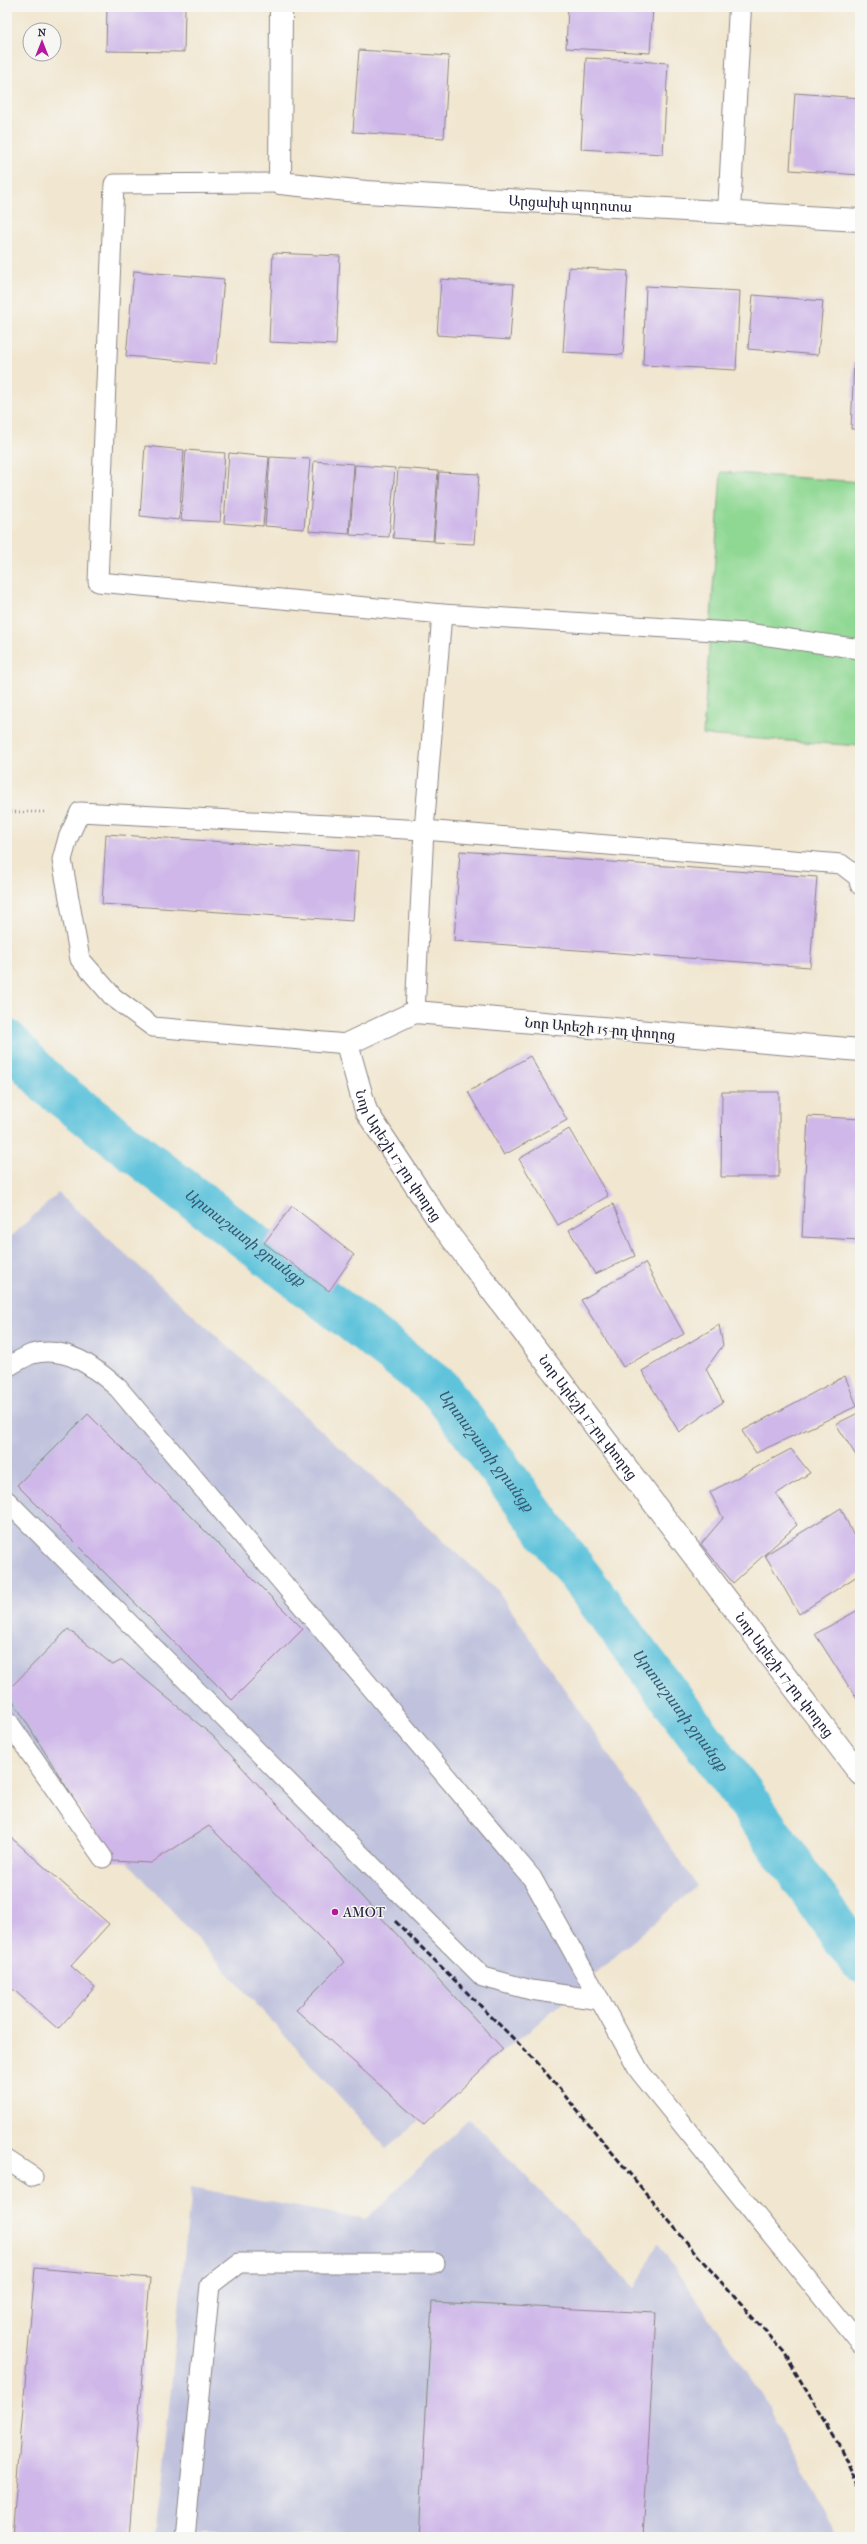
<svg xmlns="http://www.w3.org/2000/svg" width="867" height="2544" viewBox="0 0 867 2544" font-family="'IM FELL French Canon','Noto Serif Armenian',serif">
	<rect width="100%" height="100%" fill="#f6f6f2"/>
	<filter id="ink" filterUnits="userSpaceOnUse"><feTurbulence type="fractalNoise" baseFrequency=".025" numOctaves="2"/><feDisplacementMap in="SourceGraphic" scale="8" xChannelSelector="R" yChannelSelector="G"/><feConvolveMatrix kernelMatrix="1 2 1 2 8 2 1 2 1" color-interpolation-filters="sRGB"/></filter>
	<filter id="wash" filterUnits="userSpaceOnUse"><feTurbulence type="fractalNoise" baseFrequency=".012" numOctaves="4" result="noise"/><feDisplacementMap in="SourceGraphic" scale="16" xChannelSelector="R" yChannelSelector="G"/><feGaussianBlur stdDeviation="0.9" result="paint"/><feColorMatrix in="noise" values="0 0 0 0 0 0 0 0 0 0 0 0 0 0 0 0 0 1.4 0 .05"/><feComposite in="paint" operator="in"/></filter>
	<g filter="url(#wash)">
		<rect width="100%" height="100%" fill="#f1e6cf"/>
		<g fill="#c0c2dd">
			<path d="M58,1193L497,1589L697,1886L538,2023L386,2148L100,1831L7,1720V1240Z"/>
			<path d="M469,2118L635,2288L658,2243L759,2389L838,2537H156L191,2187L366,2220Z"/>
		</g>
		<path fill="#8fd893" stroke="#587d67" d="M721,472L860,482V746L703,735Z"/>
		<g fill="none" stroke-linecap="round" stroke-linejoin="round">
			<path stroke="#5ec3db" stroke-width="43" id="s1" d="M7,1041L51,1087L440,1389L742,1793L860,1961"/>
		</g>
		<g id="blocks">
			<g fill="#cfb8e9">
				<path d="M107,7H185L184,52L106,51Z"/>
				<path d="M568,7H653L650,53L566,48Z"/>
				<path d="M359,50L449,56L444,138L353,132Z"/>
				<path d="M586,58L668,63L663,154L581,149Z"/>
				<path d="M795,93L860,98V175L790,170Z"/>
				<path d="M273,253L340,256L336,345L269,342Z"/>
				<path d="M569,267L628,271L623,355L563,352Z"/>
				<path d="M134,271L224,279L216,364L126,356Z"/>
				<path d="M441,279L514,284L510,340L437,335Z"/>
				<path d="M646,286L740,291L736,370L643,365Z"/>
				<path d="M753,295L823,301L818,355L748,349Z"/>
				<path d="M854,362H860V429H851Z"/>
				<path d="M145,446L184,450L179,520L140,516Z"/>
				<path d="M186,450L225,453L220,522L181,520Z"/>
				<path d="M229,453L269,457L263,526L224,523Z"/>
				<path d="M270,457L310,459L304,529L265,526Z"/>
				<path d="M314,461L354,464L349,534L309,531Z"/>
				<path d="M355,465L395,468L389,537L350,535Z"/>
				<path d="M398,468L438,471L433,541L393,538Z"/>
				<path d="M439,472L479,474L474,544L434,542Z"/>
				<path d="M106,834L358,851L353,921L102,904Z"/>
				<path d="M460,851L817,877L810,967L454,941Z"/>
				<path d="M530,1056L567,1120L504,1155L468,1092Z"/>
				<path d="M722,1092H779V1177H721Z"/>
				<path d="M808,1116L860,1119V1240L802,1237Z"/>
				<path d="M569,1129L608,1196L558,1225L519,1159Z"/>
				<path d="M613,1204L635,1256L595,1274L569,1230Z"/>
				<path d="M292,1206L354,1255L329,1291L264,1243Z"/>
				<path d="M645,1263L684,1334L623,1367L581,1300Z"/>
				<path d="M719,1325L723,1345L706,1369L723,1402L679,1432L642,1371Z"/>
				<path d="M845,1376L857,1406L756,1453L742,1431Z"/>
				<path d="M860,1412V1455L857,1457L836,1424Z"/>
				<path d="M88,1414L303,1629L232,1700L17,1485Z"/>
				<path d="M791,1449L810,1473L776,1494L797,1525L733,1583L701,1544L723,1518L710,1492Z"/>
				<path d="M841,1508L860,1550V1574L799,1614L765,1555Z"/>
				<path d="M860,1609V1704L815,1634Z"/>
				<path d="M68,1629L113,1665L122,1660L213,1736L503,2049L424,2125L296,2010L344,1962L209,1826L151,1863L112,1861L7,1691Z"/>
				<path d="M7,1834L109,1924L71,1966L95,1987L58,2029L7,1984Z"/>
				<path d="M35,2268L150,2278L129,2537H12Z"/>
				<path d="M432,2302L656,2313L643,2537H419Z"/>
			</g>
		</g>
	</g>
	<g filter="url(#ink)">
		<use href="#blocks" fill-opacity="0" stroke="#8a8485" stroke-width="1"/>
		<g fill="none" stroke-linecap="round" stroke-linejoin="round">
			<g stroke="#8a8485" stroke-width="21">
				<g id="lane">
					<path d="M280,183L114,184L98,582L442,614L424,830L415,1012"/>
					<path d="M442,614L747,633L860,649"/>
					<path d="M347,1044L153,1027L113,997L80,959L62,860L68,838L80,812L424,830L841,864L858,877L860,885"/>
					<path d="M7,1367C15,1363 24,1357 32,1354C67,1345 94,1367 118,1388L532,1878L640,2072L860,2344"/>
					<path d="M7,1501L483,1977L531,1990L600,2000"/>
					<path d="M7,1720L103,1858"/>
					<path d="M7,2160L33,2177"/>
					<path d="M185,2537L210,2285L239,2263H435"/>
				</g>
			</g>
			<g stroke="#8a8485" stroke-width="24">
				<g id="street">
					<path id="s2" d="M281,7L280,183L366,192L860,220"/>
					<path d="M729,212L740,7"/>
					<path id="s3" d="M860,1050L415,1012L347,1044L366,1111L441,1224L860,1774"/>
				</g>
			</g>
			<path stroke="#8a8485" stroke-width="2.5" stroke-dasharray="1 3" stroke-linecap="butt" d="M7,812H44"/>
			<use href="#lane" stroke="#fff" stroke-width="19"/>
			<use href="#street" stroke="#fff" stroke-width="22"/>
			<path stroke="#22223b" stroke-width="3" stroke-dasharray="6 3" stroke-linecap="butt" d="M395,1921L536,2061L699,2257L784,2353L839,2445L860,2489"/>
		</g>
	</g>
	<circle fill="#b5179e" stroke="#f6f6f2" stroke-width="1.5" cx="335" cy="1912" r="4"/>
	<g text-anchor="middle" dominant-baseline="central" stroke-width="3" stroke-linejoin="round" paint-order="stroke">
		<g font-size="14" fill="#22223b" stroke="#f6f6f2">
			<text stroke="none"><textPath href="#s2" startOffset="467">Արցախի պողոտա</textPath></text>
			<text transform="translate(600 1029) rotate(5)">Նոր Արեշի 15-րդ փողոց</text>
			<text stroke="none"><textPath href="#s3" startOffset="646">Նոր Արեշի 17-րդ փողոց</textPath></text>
			<text stroke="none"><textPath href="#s3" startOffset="970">Նոր Արեշի 17-րդ փողոց</textPath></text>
			<text stroke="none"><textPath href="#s3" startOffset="1294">Նոր Արեշի 17-րդ փողոց</textPath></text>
		</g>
		<g font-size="14" fill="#22223b" stroke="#f6f6f2" text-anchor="start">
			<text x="343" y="1912">AMOT</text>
		</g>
		<g font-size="15" font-style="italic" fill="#375a73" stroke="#f6f6f2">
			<text stroke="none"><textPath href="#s1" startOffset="309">Արտաշատի ջրանցք</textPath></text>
			<text stroke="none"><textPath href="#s1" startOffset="633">Արտաշատի ջրանցք</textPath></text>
			<text stroke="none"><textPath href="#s1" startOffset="957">Արտաշատի ջրանցք</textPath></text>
		</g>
	</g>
	<rect width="867" height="2544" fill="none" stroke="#f6f6f2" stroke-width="24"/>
	<g transform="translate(42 42)"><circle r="19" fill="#f6f6f2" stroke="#a1a1a9"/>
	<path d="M0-3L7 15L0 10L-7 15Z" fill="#b5179e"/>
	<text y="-6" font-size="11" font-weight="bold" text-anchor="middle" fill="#22223b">N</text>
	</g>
</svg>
